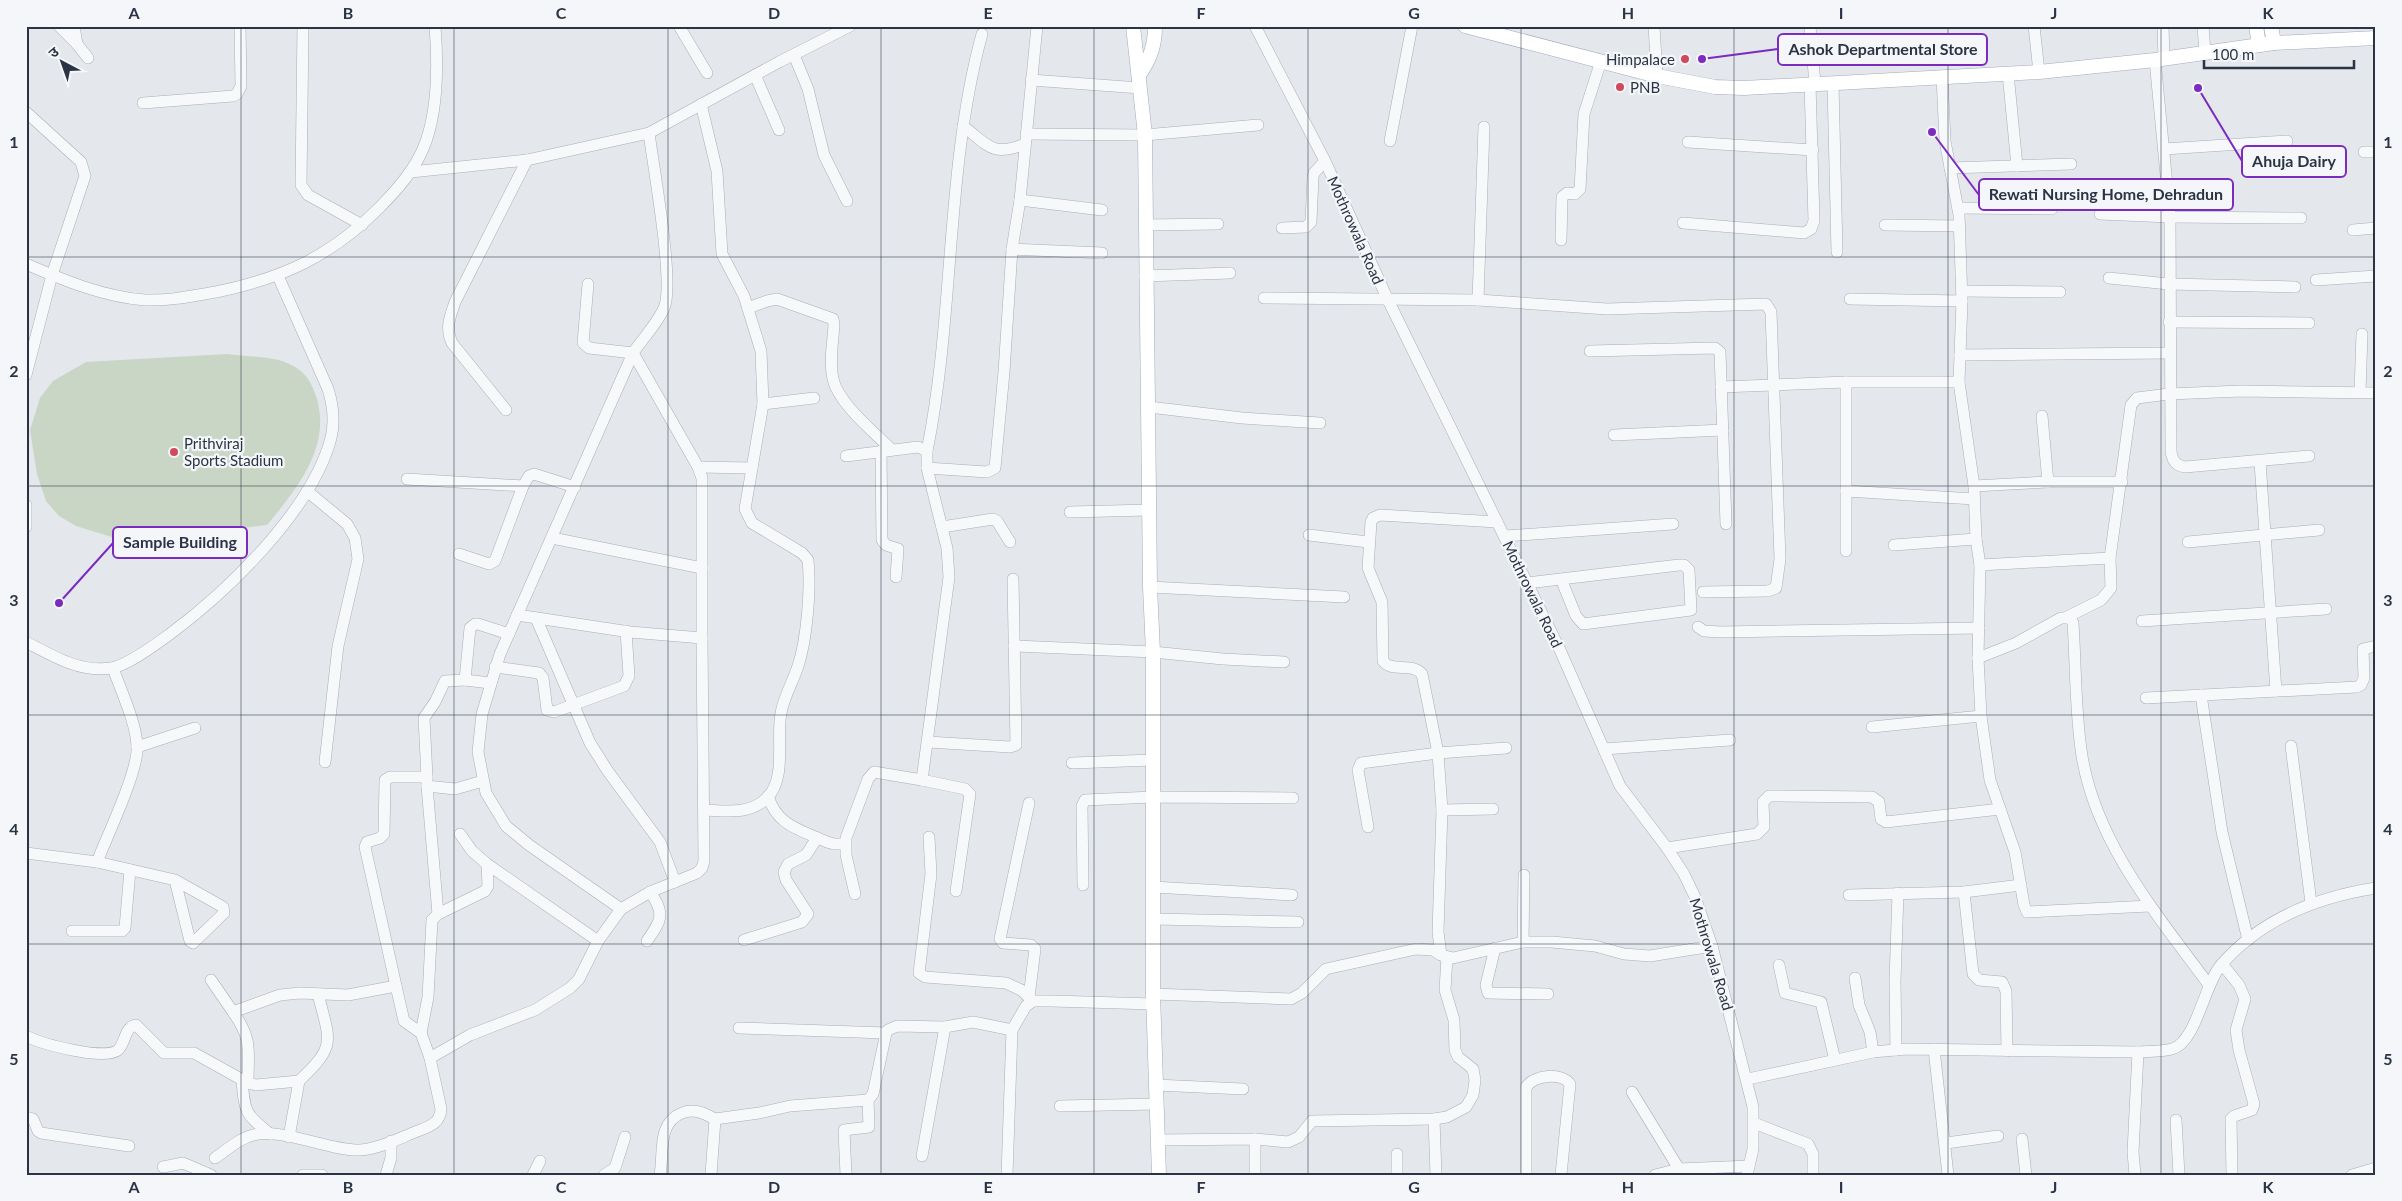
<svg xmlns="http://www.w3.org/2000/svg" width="2402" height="1201" viewBox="0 0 2402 1201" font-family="Lato,'Noto Sans Devanagari',sans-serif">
	<rect width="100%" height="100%" fill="#e4e7ec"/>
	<path fill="#c9d6c5" d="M227,354C241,356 276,357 287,363C306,371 311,381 317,399C331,448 296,490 267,525L218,531L115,538L76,526L59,516L46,501L37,474L30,430L40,398L53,381L86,362Z"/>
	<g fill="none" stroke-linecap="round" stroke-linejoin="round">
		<g stroke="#a9aeb7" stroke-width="12">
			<g id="minor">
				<path d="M59,26L77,44"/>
				<path d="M74,26L77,44L88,58"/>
				<path d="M303,26L301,185L308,195L362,225"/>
				<path d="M679,26L707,73"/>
				<path d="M1255,26L1325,161L1388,300L1560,650L1620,786L1667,848L1684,874L1695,897L1712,946L1753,1107V1149L1747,1175"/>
				<path d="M1654,26L1657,76"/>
				<path d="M1810,26L1815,84"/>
				<path d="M2034,26L2039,72"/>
				<path d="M2163,26L2164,59"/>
				<path d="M2203,26L2205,53"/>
				<path d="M794,55L808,89L824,155L847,201"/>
				<path d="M2155,60L2170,217L2171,452C2173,461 2175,465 2185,467L2309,456"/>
				<path d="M2008,73L2017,166"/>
				<path d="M755,75L779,130"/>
				<path d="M1942,76L1945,141L1959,215L1962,301L1959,382L1974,486L1976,539L1980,565L1978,658L1981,716L1990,780L2015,852L2024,905L2027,912L2150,906"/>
				<path d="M1031,80L1140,88"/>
				<path d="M1833,83L1837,252"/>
				<path d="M143,103L233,96L237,94L241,86L240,26"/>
				<path d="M701,104L717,171L722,254L744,296L761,351L763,404L814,398"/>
				<path d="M26,112L81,162L85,176L52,275L26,375"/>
				<path d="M963,126C989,146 992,157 1025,144"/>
				<path d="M1026,134L1145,135L1258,125"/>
				<path d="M1390,141L1412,26"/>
				<path d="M1688,142L1813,150"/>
				<path d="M2164,149L2287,141"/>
				<path d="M2364,152H2376"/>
				<path d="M1950,168L2071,164"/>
				<path d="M411,172L527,160L649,133L779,62L850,26"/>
				<path d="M1020,200L1102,210"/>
				<path d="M1958,208L2052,209"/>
				<path d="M2100,214L2170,217L2301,218"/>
				<path d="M1683,223L1804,233L1811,229L1814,221L1810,84"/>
				<path d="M1145,225L1218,224"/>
				<path d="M1885,225L1960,226"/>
				<path d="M1282,228L1306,227L1311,222L1313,177L1314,173L1325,161"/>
				<path d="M2353,230L2376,228"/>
				<path d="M1561,240L1562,197L1567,193L1575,194L1580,189L1584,114L1601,61"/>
				<path d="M1012,249L1102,253"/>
				<path d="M26,264C63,280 104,297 145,300C169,301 192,296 216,292C284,278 331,256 380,207C397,190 413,172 423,149C438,114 438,64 435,26"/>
				<path d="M1145,276L1230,273"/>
				<path d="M2109,278L2169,284L2295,287"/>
				<path d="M2316,280L2376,276"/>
				<path d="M588,284L583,343L589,348L633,353L698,467L702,478V638"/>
				<path d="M1962,291L2060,292"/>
				<path d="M1264,298L1478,300L1607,309L1766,304L1771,312L1780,559L1776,588L1768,591L1703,592"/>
				<path d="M1850,299L1962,301"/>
				<path d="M1478,300L1484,127"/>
				<path d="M748,308L767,301L777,299L833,319L834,325C833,342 829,361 833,379C838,403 874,432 892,450"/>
				<path d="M2169,322L2309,323"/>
				<path d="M1590,351L1715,348L1720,352L1726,524"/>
				<path d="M1960,355L2170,353"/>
				<path d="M1721,387L1846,382H1959"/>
				<path d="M2360,392L2362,334"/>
				<path d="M1149,407L1242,418L1320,423"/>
				<path d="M506,410L452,343C445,328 450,317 455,302L527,160"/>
				<path d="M2042,416L2048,482"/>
				<path d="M1614,435L1723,430"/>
				<path d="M881,451L882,540L886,545L898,549L896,577"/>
				<path d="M927,451C955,313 945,169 982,34"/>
				<path d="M846,456L918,447L927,451V468L987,472L995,468L1004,372L1012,249L1020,200L1037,26"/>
				<path d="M2260,462L2276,691"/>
				<path d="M698,467L752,468"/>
				<path d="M927,468L947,548L949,577L922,780L965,789L970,794L956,891"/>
				<path d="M407,479L523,486"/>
				<path d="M1974,486L2048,482H2122"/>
				<path d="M307,491L347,524L355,538L358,559L338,646L325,762"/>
				<path d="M1846,491L1974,499"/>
				<path d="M26,505V527"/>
				<path d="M1070,512L1149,510"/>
				<path d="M942,527L993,519L997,521L1010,542"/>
				<path d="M1309,535L1368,542"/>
				<path d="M1505,536L1673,524"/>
				<path d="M552,538L702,568"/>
				<path d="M2188,542L2319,530"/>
				<path d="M1894,545L1976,539"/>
				<path d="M1846,551V382"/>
				<path d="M459,554L489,564L495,561L523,486L529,476L534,474L575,487"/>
				<path d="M1980,565L2110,558"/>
				<path d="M1527,583L1679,565H1684L1689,570L1691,610L1583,624L1576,616L1561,579"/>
				<path d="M1150,587L1344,597"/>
				<path d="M517,615L630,632L702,638L704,861L702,868L697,873L650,892L621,909"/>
				<path d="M2067,617L2101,600L2111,588L2110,558L2131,405L2137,398L2169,394L2241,391L2376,393"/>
				<path d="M536,618L590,743L607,770L660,842L675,882"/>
				<path d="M2142,621L2326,609"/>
				<path d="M1698,627L1704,631L1721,632L1979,628"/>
				<path d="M26,642C53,656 80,673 111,668C127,666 156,644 170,634C228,591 312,510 331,438C335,421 333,405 328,389L278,276"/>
				<path d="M1014,646L1153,652L1223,659L1284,662"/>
				<path d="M1978,658L2016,643L2061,618H2070L2073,623C2076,667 2075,713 2082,756C2096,843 2158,916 2209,985"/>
				<path d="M495,667L539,673L543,678L547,710L554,712L624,686L629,676L626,631"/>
				<path d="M113,668C121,691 136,722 137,746C139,770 107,836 97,862L175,880L223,907L224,913L193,943L190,941L175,880"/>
				<path d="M490,683L465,680L470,628L475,624H478L509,634"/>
				<path d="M2201,695L2222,832L2248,940"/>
				<path d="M2146,698L2357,687L2361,685L2364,678L2363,649L2376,646"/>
				<path d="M1872,727L1981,716"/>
				<path d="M928,742L1010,747L1016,745L1013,579"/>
				<path d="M2291,746L2311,903"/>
				<path d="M137,747L195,728"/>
				<path d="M1604,749L1730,740"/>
				<path d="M1072,763L1153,760"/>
				<path d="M427,777L424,718L435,702L445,681L465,680"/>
				<path d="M427,786L438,914"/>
				<path d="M768,796C777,826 801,830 827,842L834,844H845"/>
				<path d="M1029,803L1000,939L1003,943L1031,945L1035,949L1029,997"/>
				<path d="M705,810C727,811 749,815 767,798C787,778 776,738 781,713C784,696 793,682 798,666C807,639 811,588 808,560L802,553L752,523L745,509L763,404"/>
				<path d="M1442,810L1493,809"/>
				<path d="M1368,827L1358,770L1361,763L1438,753L1506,748"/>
				<path d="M460,834L472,851L487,864L598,941"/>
				<path d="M929,837L931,874L919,973L925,977L1006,983L1021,990L1033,1001"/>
				<path d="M1667,848L1757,834L1764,827L1763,802L1769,796L1872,797L1879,802L1881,819L1886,822L2000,809"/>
				<path d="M26,853L97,862"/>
				<path d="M1083,885L1082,806L1085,800L1153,797L1293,798"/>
				<path d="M1153,887L1292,895"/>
				<path d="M1964,892L1973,974L1979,980L2002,982L2006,991L2007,1051"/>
				<path d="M855,894L846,855V838L868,779L874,772L922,780"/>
				<path d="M1849,895L1964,892L2021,885"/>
				<path d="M1154,919L1298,922"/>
				<path d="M72,931H122L125,928L130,870"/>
				<path d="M744,940L802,922L808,914L786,880L784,872L788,864L806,855L817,838"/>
				<path d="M647,941C661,921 666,914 650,892"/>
				<path d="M1523,942L1524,875"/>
				<path d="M1495,948L1486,985L1488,993L1548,994"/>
				<path d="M1441,955L1438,932L1442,810L1438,753L1422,674C1412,662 1392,673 1383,661L1382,602L1368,568L1371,522L1373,518L1380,515L1497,522"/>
				<path d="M2222,964L2239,985L2245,999L2236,1030L2239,1050L2254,1104L2252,1110L2234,1116L2231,1119L2232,1175"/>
				<path d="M1779,965L1785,993L1821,1002L1835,1060"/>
				<path d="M1855,978L1859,1005L1870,1032L1873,1052"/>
				<path d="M211,980L233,1012"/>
				<path d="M396,986L365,847L367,842L380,838L384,834L385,780L390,777H427V786L455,789L483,781"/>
				<path d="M1153,994L1291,999L1302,993L1326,969L1416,949L1433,950L1441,955L1453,958L1523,942H1552L1595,946L1624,954L1650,956L1712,946"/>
				<path d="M739,1028L886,1033L888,1030L897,1026L945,1027L973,1022L1012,1030"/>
				<path d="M421,1033L428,997L432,920L438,914L485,891L488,886L487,864"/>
				<path d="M26,1036C42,1044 104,1061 118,1050C126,1043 124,1027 136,1025L164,1053H194L248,1083L256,1085L299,1081L289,1137"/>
				<path d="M1934,1049L1948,1175"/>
				<path d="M1896,1050L1895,981L1898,893"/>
				<path d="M1748,1079L1873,1052L1906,1049L2138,1052C2148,1051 2161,1052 2172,1049C2196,1043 2204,985 2221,965C2261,919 2317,897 2376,888"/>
				<path d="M242,1081C245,1113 245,1114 270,1134"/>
				<path d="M299,1081C337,1045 330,1042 318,994"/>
				<path d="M248,1083C248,1051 253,1040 233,1012L280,995L300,993L348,995L396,986L404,1021L421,1033L430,1058"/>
				<path d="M1156,1085L1243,1089"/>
				<path d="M1632,1092L1679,1169"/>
				<path d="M1060,1106L1157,1104"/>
				<path d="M26,1117L33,1119L38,1131L41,1133L129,1146"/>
				<path d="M1434,1119L1436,1175"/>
				<path d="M2176,1120L2179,1175"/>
				<path d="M1754,1123L1808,1144L1813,1154V1175"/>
				<path d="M1255,1139V1175"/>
				<path d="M2022,1139L2026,1175"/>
				<path d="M1158,1140L1255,1139L1288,1142L1299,1137L1312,1121L1434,1119L1447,1117L1466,1107L1473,1095L1475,1080L1473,1069L1458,1057L1455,1050L1454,1020L1445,990L1447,957"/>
				<path d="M1946,1143L1998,1136"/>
				<path d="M1397,1154V1175"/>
				<path d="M922,1156L945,1027"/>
				<path d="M215,1158C228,1149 242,1136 258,1134C288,1130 331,1151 360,1150C378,1149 398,1139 415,1132C427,1127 440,1125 441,1109L430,1058L470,1035L535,1010L570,988L579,979L598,941L621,909L529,845L506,826L486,793L478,752L482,714L500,654L633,353C643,338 657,324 664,308C675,285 653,165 649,133"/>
				<path d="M163,1167L183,1163L211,1175"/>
				<path d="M303,1175H322"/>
				<path d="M386,1175L391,1158V1141"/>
				<path d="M533,1175L540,1161"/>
				<path d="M604,1175L615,1168L625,1137"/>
				<path d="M660,1175C664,1152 657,1123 682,1113C694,1108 704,1113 715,1119"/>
				<path d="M711,1175L715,1119L759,1113L790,1106L868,1100L873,1094L886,1033"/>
				<path d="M846,1175L844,1130L869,1127L868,1100"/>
				<path d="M1007,1175L1012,1030L1026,1006L1033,1001H1052L1153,1004"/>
				<path d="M1526,1175V1087C1534,1075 1561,1072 1570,1084L1561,1175"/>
				<path d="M1655,1175L1679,1169L1749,1166"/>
				<path d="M2135,1175L2133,1152L2138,1052"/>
				<path d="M2352,1175L2376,1168"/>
			</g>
		</g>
		<g stroke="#a3abb8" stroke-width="15">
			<g id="major">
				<path d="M1133,26L1145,135L1150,587L1153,652V994L1159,1175"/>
				<path d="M1465,26L1657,76L1715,87L1744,88L2039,72L2155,60L2274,43L2376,38"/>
				<path d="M2256,26L2259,45"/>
				<path d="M2271,26L2274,43"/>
				<path d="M1139,75C1150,59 1155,46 1155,26"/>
			</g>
		</g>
		<use href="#minor" stroke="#f7f8fa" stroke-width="11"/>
		<use href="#major" stroke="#fff" stroke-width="14"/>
	</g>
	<path fill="none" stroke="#2b3445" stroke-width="1" stroke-opacity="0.55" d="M241,26V1175M454,26V1175M668,26V1175M881,26V1175M1094,26V1175M1308,26V1175M1521,26V1175M1734,26V1175M1948,26V1175M2161,26V1175M26,257H2376M26,486H2376M26,715H2376M26,944H2376"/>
	<g fill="#d1495b" stroke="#f4f6f9" stroke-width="2">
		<circle cx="1685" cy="59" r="5"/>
		<circle cx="1620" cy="87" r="5"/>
		<circle cx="174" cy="452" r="5"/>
	</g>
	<g text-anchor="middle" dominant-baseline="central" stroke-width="4.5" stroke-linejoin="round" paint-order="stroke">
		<g font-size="15" fill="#2b3445" stroke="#f4f6f9" text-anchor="start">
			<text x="1675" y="59" text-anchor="end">Himpalace</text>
			<text x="1630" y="87">PNB</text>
			<text x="184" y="443">Prithviraj<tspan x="184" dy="17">Sports Stadium</tspan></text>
		</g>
		<g font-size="15" fill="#2b3445" stroke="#f4f6f9">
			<text transform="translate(1356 230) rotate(66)">Mothrowala Road</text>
			<text transform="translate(1533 594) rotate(64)">Mothrowala Road</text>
			<text transform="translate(1712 954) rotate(73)">Mothrowala Road</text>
		</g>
	</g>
	<path fill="none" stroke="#7b2cbf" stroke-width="2" d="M1702 59L1778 49M2198 88L2242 161M1932 132L1979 195M59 603L113 543"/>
	<g fill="#7b2cbf" stroke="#f4f6f9" stroke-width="2">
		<circle cx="1702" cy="59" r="5"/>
		<circle cx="2198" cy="88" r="5"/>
		<circle cx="1932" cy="132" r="5"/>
		<circle cx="59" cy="603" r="5"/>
	</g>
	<g fill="#f4f6f9" stroke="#7b2cbf" stroke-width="2">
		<rect x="1778" y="34" width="209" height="31" rx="5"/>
		<rect x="2242" y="146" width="104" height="31" rx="5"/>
		<rect x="1979" y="179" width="254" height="31" rx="5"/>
		<rect x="113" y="527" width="134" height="31" rx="5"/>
	</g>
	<g font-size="16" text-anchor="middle" font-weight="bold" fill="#2b3445">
		<text x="1883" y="55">Ashok Departmental Store</text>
		<text x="2294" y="167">Ahuja Dairy</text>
		<text x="2106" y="200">Rewati Nursing Home, Dehradun</text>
		<text x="180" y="548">Sample Building</text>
	</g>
	<rect width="2402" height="1201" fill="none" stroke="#f4f6f9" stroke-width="55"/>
	<g transform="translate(62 62) rotate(319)" stroke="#f4f6f9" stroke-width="4" paint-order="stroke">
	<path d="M0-4L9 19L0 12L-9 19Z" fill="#2b3445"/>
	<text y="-8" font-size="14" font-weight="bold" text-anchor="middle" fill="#2b3445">उ</text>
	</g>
	<path d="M2204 60v8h150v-8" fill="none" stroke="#2b3445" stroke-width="2.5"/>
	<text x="2212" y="60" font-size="15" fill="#2b3445" stroke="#f4f6f9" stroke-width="4" paint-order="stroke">100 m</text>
	<rect x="28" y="28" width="2346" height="1146" fill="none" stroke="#2b3445" stroke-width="2"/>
	<g font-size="16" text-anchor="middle" font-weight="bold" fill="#2b3445">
		<text x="134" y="19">A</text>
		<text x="348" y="19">B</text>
		<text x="561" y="19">C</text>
		<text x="774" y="19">D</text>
		<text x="988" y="19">E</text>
		<text x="1201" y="19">F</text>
		<text x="1414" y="19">G</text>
		<text x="1628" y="19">H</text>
		<text x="1841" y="19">I</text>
		<text x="2054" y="19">J</text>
		<text x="2268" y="19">K</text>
		<text x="14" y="148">1</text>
		<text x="2388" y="148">1</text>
		<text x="14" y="377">2</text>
		<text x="2388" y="377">2</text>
		<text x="14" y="606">3</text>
		<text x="2388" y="606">3</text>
		<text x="14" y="835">4</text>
		<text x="2388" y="835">4</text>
		<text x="14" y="1065">5</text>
		<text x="2388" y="1065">5</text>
		<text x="134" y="1193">A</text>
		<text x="348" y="1193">B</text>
		<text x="561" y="1193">C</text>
		<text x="774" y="1193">D</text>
		<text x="988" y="1193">E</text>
		<text x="1201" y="1193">F</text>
		<text x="1414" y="1193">G</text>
		<text x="1628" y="1193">H</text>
		<text x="1841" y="1193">I</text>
		<text x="2054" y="1193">J</text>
		<text x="2268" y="1193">K</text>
	</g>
</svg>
